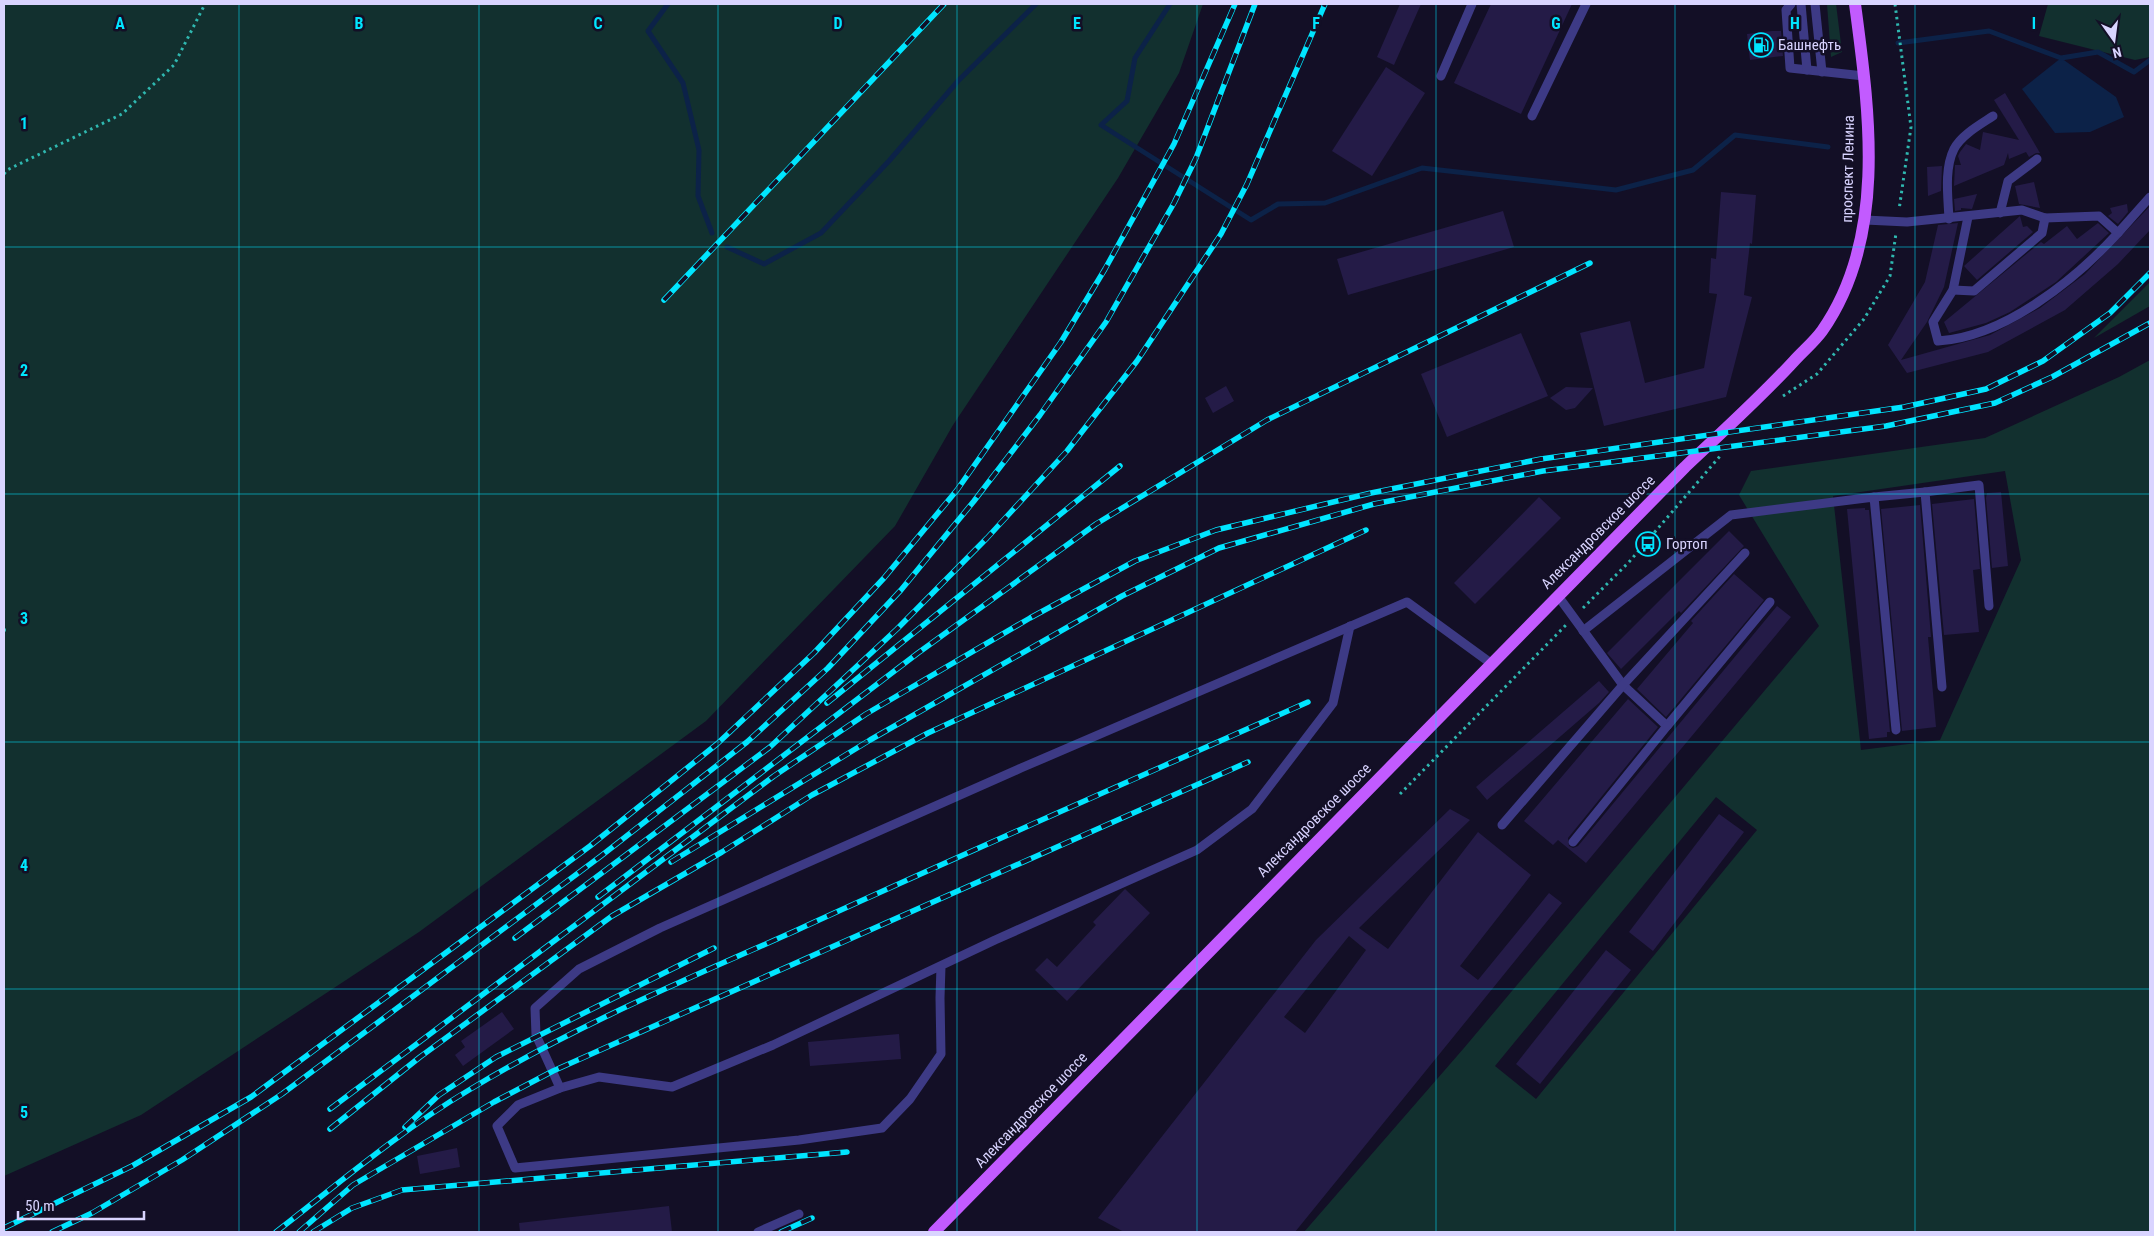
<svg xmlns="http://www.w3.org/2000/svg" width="2154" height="1236" viewBox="0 0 2154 1236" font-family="'Roboto Condensed',sans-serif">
	<rect width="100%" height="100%" fill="#130f26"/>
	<g fill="#12302f" fill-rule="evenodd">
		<path d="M4,4H1203L1179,73L1118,178L953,425L895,526L706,721L419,932L141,1115L4,1176Z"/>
		<path d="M1827,4H1836L1842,52L1831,57Z"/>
		<path d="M2048,4H2150V57L2135,60L2039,36Z"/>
		<path d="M2150,282V306L2094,338Z"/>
		<path d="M2150,360V1232H1304L1464,1048L1819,626L1739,495L1751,471L1985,438L2119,377ZM2005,471L2021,560L1940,740L1861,750L1833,496ZM1716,797L1757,830L1536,1099L1495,1066Z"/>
	</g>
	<path fill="#0c2248" d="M2061,58L2116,97L2124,117L2090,132L2055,133L2022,89Z"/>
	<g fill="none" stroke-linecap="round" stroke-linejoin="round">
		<g stroke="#0c2248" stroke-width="5">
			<path d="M668,4L648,31L683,83L699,150L698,196L712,233"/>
			<path d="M1170,4L1135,58L1127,101L1101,125L1251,220L1278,204L1325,203L1422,168L1616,190L1693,170L1735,135L1828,147"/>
			<path d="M1898,43L1989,31L2061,58L2098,52L2134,72L2150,60"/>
			<path d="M727,247L764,264L821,233L889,161L958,81L1036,4"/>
		</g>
	</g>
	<g fill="#241b47" fill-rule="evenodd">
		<path d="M1400,4H1421L1394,65L1377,57Z"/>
		<path d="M1491,4H1572L1521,114L1454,83Z"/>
		<path d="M1772,31H1781L1783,56L1750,60L1747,34Z"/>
		<path d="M1386,67L1425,93L1372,176L1332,151Z"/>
		<path d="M2005,93L2040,153H2036L2029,157L2026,152L2009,159L2008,153L2004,165L1954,186L1955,165H1961L1958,156L1960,152L1966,144L1980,150L1983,132L2019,140L1994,100Z"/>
		<path d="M1942,166L1941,191L1928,196L1927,167Z"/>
		<path d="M2034,182L2040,208L2019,204L2015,186Z"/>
		<path d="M1721,192L1756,195L1752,244L1750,243L1744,295L1752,297L1726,397L1604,426L1580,333L1630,321L1645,383L1704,368L1717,294L1709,293L1711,258L1716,259Z"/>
		<path d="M1977,194L1972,209L1961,208V210L1955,211L1954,199Z"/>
		<path d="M2127,204L2128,212L2118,224L2108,216L2112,213L2110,208Z"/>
		<path d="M2150,206V230L2118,264L2065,310L1988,352L1907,373L1888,345L1925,282L1938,225L1958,223L1944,287L1927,322L1901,360L1990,335L2040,308L2085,274Z"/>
		<path d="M1503,211L1514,247L1348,295L1337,259Z"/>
		<path d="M2020,216L2023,227L2027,226L2033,232L1977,280L1964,266Z"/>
		<path d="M2098,223L2109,233L2056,282L2010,312L1986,323L1949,333L1944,322L2041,242L2044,244L2067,226L2077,239Z"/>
		<path d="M1521,333L1548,396L1447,437L1421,374Z"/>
		<path d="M1226,386L1234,401L1213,413L1205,398Z"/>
		<path d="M1566,387L1593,388L1575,408L1566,410L1550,398Z"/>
		<path d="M2001,492L2008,566L1992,568L1986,498L1987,493Z"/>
		<path d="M1539,497L1561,518L1475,604L1454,583Z"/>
		<path d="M1974,499L1980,569L1973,570L1979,632L1944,635L1932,504Z"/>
		<path d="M1920,505L1931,637H1928L1936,727L1902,731L1881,509Z"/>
		<path d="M1865,508V510H1869L1890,732H1887V737L1869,739L1847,509Z"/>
		<path d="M1729,531L1744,546L1681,613L1679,611L1621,669L1607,653Z"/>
		<path d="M1734,574L1764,600L1666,717L1637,689L1693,623L1691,621Z"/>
		<path d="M1777,606L1791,617L1586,863L1558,840L1553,845L1524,821L1628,699L1658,727L1568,838L1569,846L1573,848L1578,846Z"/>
		<path d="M1599,681L1609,692L1599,703L1487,800L1476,787Z"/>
		<path d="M1450,809L1470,820L1359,928L1388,949L1478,832L1531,875L1460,966L1478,980L1549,893L1562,903L1295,1232H1124L1098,1218L1316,940ZM1349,936L1366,950L1305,1033L1284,1017Z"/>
		<path d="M1719,814L1744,832L1653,951L1629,932Z"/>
		<path d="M1125,889L1150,913L1067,1001L1035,970L1047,958L1057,967L1096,925L1093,922Z"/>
		<path d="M1606,950L1631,970L1540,1084L1516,1064Z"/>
		<path d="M502,1012L514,1029L463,1066L455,1055L465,1047L461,1041Z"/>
		<path d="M899,1034L901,1059L810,1066L808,1042Z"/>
		<path d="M457,1148L460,1167L420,1174L417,1156Z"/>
		<path d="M669,1206L672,1232H520L519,1223Z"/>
	</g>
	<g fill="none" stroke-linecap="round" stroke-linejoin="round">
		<g stroke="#2fb8b0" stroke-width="3" stroke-dasharray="2.5 4" stroke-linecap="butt">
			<path d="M1895,4L1911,127L1899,210"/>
			<path d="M4,174L7,170L122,114L174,65L205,4"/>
			<path d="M1783,396L1817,374L1864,319L1890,276L1896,233"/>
			<path d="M1583,608L1629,562L1721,455"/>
			<path d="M4,630H6"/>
			<path d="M1400,794L1566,625"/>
		</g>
		<g stroke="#3d3a85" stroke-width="9">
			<path d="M1791,4L1786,10L1790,68L1864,76"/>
			<path d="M1801,4L1807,70"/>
			<path d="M1815,4L1822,72"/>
			<path d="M1441,76L1472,4"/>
			<path d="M1532,116L1586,4"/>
			<path d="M2000,213L2008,181L2037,159"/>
			<path d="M1968,217L1953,290L1933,322L1938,341C2004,337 2075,280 2118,233"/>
			<path d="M1949,219C1948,197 1944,169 1954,149C1961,135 1981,124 1993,116"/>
			<path d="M1865,220L1907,222L2022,210L2045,218L2099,216L2118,233L2150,197"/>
			<path d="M1953,290L1974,291L2042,233L2045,218"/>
			<path d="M1925,492L1979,485L1989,606"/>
			<path d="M1874,497L1925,492L1942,687"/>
			<path d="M1558,596L1623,685L1667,726L1770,602"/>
			<path d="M1583,631L1731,515L1874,497L1896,730"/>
			<path d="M1502,825L1623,685L1745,553"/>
			<path d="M1573,842L1667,726"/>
			<path d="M941,966L940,998L941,1054L910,1099L882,1128L799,1140L515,1168L497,1126L518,1105L560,1088L599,1077L672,1087L773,1045L995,940L1197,850L1252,809L1333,703L1350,626"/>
			<path d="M560,1088L536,1035L535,1008L579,969L660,928L1021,768L1407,602L1492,664"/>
			<path d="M758,1232L799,1214"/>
		</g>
		<path stroke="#c25bff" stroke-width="12" d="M934,1232L1685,467C1722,432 1760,398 1794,361C1803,351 1814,342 1822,331C1888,237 1869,110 1855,4"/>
		<g stroke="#00e5ff" stroke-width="5.5">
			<g id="rail">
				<path d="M664,300L944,4"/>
				<path d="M827,703L1120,466"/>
				<path d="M671,862L870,740L1122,596L1219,548L1374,504L1543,471L1886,426L1995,403L2052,377L2150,323"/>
				<path d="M598,897L918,653L1096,524L1267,420L1590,263"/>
				<path d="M515,938L770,747L897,629L987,538L1067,451L1137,361L1221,234L1247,184L1325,4"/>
				<path d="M330,1109L774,776L866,714L1030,618L1135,561L1216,530L1371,493L1541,459L1904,407L1986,389L2043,361L2110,313L2150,273"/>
				<path d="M405,1127L439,1095L496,1057L714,948"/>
				<path d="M330,1129L420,1057L612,916L722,852L812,795L928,733L1366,530"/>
				<path d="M4,1228L132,1166L251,1097L590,846L717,744L814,653L884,578L957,490L1061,342L1105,269L1174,144L1235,4"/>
				<path d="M52,1232L92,1213L182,1160L282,1094L601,856L747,742L828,668L901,590L974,501L1040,415L1106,322L1174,203L1196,158L1255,4"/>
				<path d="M276,1232C339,1183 400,1131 469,1090C573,1027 685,980 795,931C965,853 1137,778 1308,702"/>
				<path d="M299,1232L353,1185L494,1102L553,1071L1248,762"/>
				<path d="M313,1232L352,1208L402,1190L847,1152"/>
				<path d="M781,1232L812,1218"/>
			</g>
		</g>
		<use href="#rail" stroke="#130f26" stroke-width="4" stroke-dasharray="11" stroke-linecap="butt"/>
	</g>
	<path fill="none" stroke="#00e5ff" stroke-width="1" stroke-opacity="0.55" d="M239,4V1232M479,4V1232M718,4V1232M957,4V1232M1197,4V1232M1436,4V1232M1675,4V1232M1915,4V1232M4,247H2150M4,494H2150M4,742H2150M4,989H2150"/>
	<defs>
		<g id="fuel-ring" transform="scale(1.25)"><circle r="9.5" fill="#130f26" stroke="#00e5ff" stroke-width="1.5"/><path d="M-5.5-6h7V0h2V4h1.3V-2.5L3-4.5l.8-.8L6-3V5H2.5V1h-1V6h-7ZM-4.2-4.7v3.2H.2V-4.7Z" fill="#00e5ff"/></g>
		<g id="bus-ring" transform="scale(1.25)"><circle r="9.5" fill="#130f26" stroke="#00e5ff" stroke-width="1.5"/><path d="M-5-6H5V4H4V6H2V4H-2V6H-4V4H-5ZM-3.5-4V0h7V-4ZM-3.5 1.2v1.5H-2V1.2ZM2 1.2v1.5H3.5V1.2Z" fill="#00e5ff"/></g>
	</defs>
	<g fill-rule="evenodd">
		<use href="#fuel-ring" x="1761" y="45"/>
		<use href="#bus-ring" x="1648" y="544"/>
	</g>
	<g text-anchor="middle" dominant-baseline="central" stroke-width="5" stroke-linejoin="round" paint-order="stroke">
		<g font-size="15" fill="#d9d4ff" stroke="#130f26" text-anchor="start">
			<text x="1778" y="45">Башнефть</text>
			<text x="1666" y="544">Гортоп</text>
		</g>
		<g font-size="15" fill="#d9d4ff" stroke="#130f26">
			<text transform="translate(1848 169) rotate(-89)">проспект Ленина</text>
			<text transform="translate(1598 532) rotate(-45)">Александровское шоссе</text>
			<text transform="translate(1314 820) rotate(-45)">Александровское шоссе</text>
			<text transform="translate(1031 1110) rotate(-46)">Александровское шоссе</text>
		</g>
	</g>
	<g font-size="16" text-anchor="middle" font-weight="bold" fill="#00e5ff" stroke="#130f26" stroke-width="5" stroke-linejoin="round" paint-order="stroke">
		<text x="120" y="29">A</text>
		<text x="359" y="29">B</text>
		<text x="598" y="29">C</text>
		<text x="838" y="29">D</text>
		<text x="1077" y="29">E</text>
		<text x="1316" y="29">F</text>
		<text x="1556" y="29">G</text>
		<text x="1795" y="29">H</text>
		<text x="2034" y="29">I</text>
		<text x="24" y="129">1</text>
		<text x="24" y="376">2</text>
		<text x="24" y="624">3</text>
		<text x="24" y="871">4</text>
		<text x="24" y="1118">5</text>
	</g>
	<rect width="2154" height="1236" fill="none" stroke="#d9d4ff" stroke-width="10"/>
	<g transform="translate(2114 40) rotate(166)" stroke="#130f26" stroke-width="4" paint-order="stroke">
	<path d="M0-4L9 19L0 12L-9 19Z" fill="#d9d4ff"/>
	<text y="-8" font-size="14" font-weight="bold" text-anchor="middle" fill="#d9d4ff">N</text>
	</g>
	<path d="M18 1211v8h126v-8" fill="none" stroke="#d9d4ff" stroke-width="2.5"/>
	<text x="25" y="1211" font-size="15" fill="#d9d4ff" stroke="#130f26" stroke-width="4" paint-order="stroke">50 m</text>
</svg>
